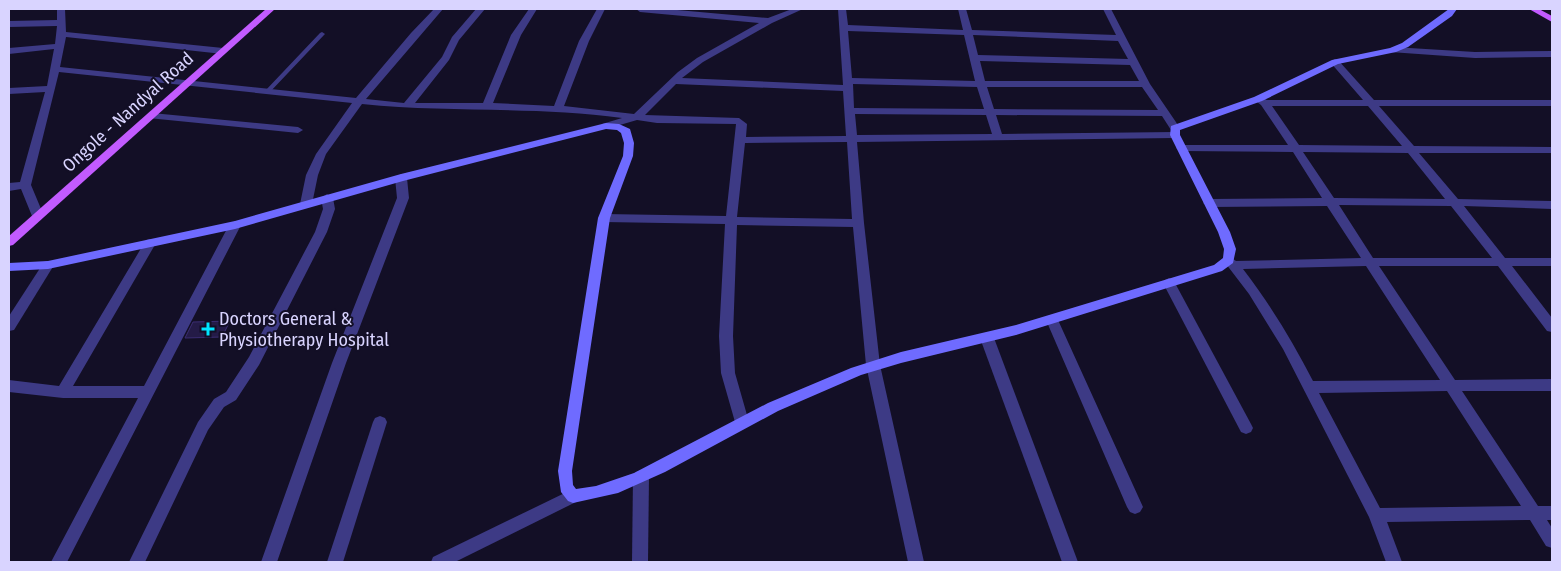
<svg xmlns="http://www.w3.org/2000/svg" width="1561" height="571" viewBox="0 0 1561 571" font-family="'Fira Sans Condensed',sans-serif">
	<rect width="100%" height="100%" fill="#130f26"/>
	<path fill="#241b47" stroke="#3b2d73" d="M230,321L222,337L185,338L193,322Z"/>
	<g fill="none" stroke-linecap="round" stroke-linejoin="round">
		<path fill="#3d3a85" fill-rule="evenodd" d="M322,32L325,34L324,35L269,93H265V91L320,33Z"/>
		<g fill="#3d3a85" fill-rule="evenodd">
			<path d="M57,9H65L66,32L223,48L228,51L223,54L66,37L60,67L356,98L411,33L434,9H443L366,99L404,103L442,57L452,37L476,9H485L459,40L449,60L415,103H483L511,35L529,9H537L521,35L493,103L554,106L579,41L597,9H605L589,41L564,106L634,114L678,72L697,58L759,23L640,12L636,9H666L768,18L792,9H803L772,23L703,62L682,78L843,85L838,9H846L848,25L963,30L958,9H966L972,30L1116,35L1103,9H1111L1150,84L1180,128L1179,130H1171L1162,116L996,115L1002,134L1175,132L1180,135L1175,138L857,142L864,223L880,365L924,562H908L866,365L853,227L737,225L733,336L735,373L749,422L747,426L742,428L737,426L735,422L721,373L719,336L725,224L604,222L598,218L604,214L726,216L736,124L657,123L637,120L606,129L602,128L601,126L602,124L622,118C536,106 448,113 362,104L326,154L318,175L312,204L306,208L300,204L306,175L316,154L352,103L59,72L31,185L44,216L38,220L32,216L21,189L9,191V183L20,182L45,92L9,94V88L47,86L54,49L9,54V48L55,44L57,26L9,27V21L57,20ZM848,31L964,35L975,81L852,78ZM973,35L1118,41L1128,59L978,55ZM980,61L1130,65L1139,81H985ZM676,84L843,91L846,136L746,137L747,124L739,118L645,115ZM853,84L977,87L984,109L854,108ZM987,87H1142L1158,110L994,109ZM855,114L986,115L992,134L857,135ZM847,142L852,219L737,217L745,143Z"/>
			<path d="M1393,47L1475,52L1552,51V57L1475,58L1390,52L1388,50Z"/>
			<path d="M1335,59L1338,60L1374,100H1552V106H1379L1414,146L1552,147V153H1419L1458,199L1552,201V209L1464,206L1505,258H1552V266H1512L1552,318V332L1547,331L1498,266H1379L1455,380L1552,379V391H1462L1538,506H1552V520H1547L1552,528V548L1546,546L1530,520L1387,522L1402,562H1386L1369,517L1283,349L1249,294L1223,260L1229,256L1236,261L1361,258L1327,206L1209,207L1203,203L1209,199L1322,198L1293,152L1181,151L1176,148L1181,145H1288L1261,105L1253,99L1258,96L1267,100H1363L1330,62ZM1272,106H1368L1402,146L1299,145ZM1303,152L1408,153L1445,199L1334,198ZM1339,205L1451,206L1492,258H1373ZM1366,266L1440,380L1313,381C1293,342 1270,304 1243,269ZM1447,391L1521,506L1380,508L1319,393Z"/>
			<path d="M152,113L298,127L303,130L298,133L148,118L147,116Z"/>
			<path d="M401,174L407,178L409,198L346,363L277,562H261L332,363L397,198L395,178Z"/>
			<path d="M327,194L333,198L335,209L327,232L259,365L236,400L224,407L208,430L145,562H129L198,422L214,399L226,392L249,357L315,232L323,209L321,198Z"/>
			<path d="M235,221L241,225L67,562H51L138,398H63L9,392V380L59,386L146,240L150,239L156,243L73,386H144L229,225Z"/>
			<path d="M48,261L54,265L14,330L9,331V316L44,262Z"/>
			<path d="M1169,278L1173,280L1175,283L1251,424L1253,428L1251,432L1246,434L1241,432L1163,283L1165,280Z"/>
			<path d="M1052,315L1057,317L1058,320L1143,507L1140,512L1135,514L1130,512L1127,507L1046,320L1047,317Z"/>
			<path d="M987,333L992,334L994,338L1078,562H1062L980,338L982,334Z"/>
			<path d="M380,416L385,418L387,422L343,562H327L373,422L375,418Z"/>
			<path d="M641,470L646,472L649,477L648,562H632L633,477L636,472Z"/>
			<path d="M573,489L578,491L581,496L578,501L455,562H431L433,557Z"/>
		</g>
		<path fill="#6f6bff" fill-rule="evenodd" d="M1449,9H1457L1452,16L1408,47L1396,52L1338,64L1262,101L1180,130V135L1230,232L1236,249L1233,263L1222,271L1016,335L901,363L861,375L778,411L665,472L618,493L573,503L568,501L561,492L558,471L598,218L623,156L624,143L621,133L617,130L606,129L403,181L235,229L48,269L9,271V263L48,261L235,221L401,174L606,123L619,124L630,129L634,143L633,156L610,218L572,471L573,485L576,489L596,486L634,473L768,403L851,368L901,352L1016,325L1214,265L1223,258L1224,249L1218,232L1170,135L1171,126L1254,97L1332,60L1390,48L1402,43Z"/>
		<g fill="#c25bff" fill-rule="evenodd">
			<path d="M266,9H275L13,245L9,246V236Z"/>
			<path d="M1529,9H1539L1552,16V22Z"/>
		</g>
	</g>
	<path fill="#00e5ff" stroke="#130f26" stroke-width="2" d="M205.5 321.5h5v5h5v5h-5v5h-5v-5h-5v-5h5z"/>
	<g text-anchor="middle" dominant-baseline="central" stroke-width="4" stroke-linejoin="round" paint-order="stroke">
		<g font-size="18" fill="#d9d4ff" stroke="#130f26">
			<text transform="translate(128 112) rotate(-42)">Ongole - Nandyal Road</text>
		</g>
		<g font-size="18" fill="#d9d4ff" stroke="#130f26" text-anchor="start">
			<text x="219" y="319">Doctors General &amp;<tspan x="219" dy="21">Physiotherapy Hospital</tspan></text>
		</g>
	</g>
	<rect width="1561" height="571" fill="none" stroke="#d9d4ff" stroke-width="20"/>
</svg>
